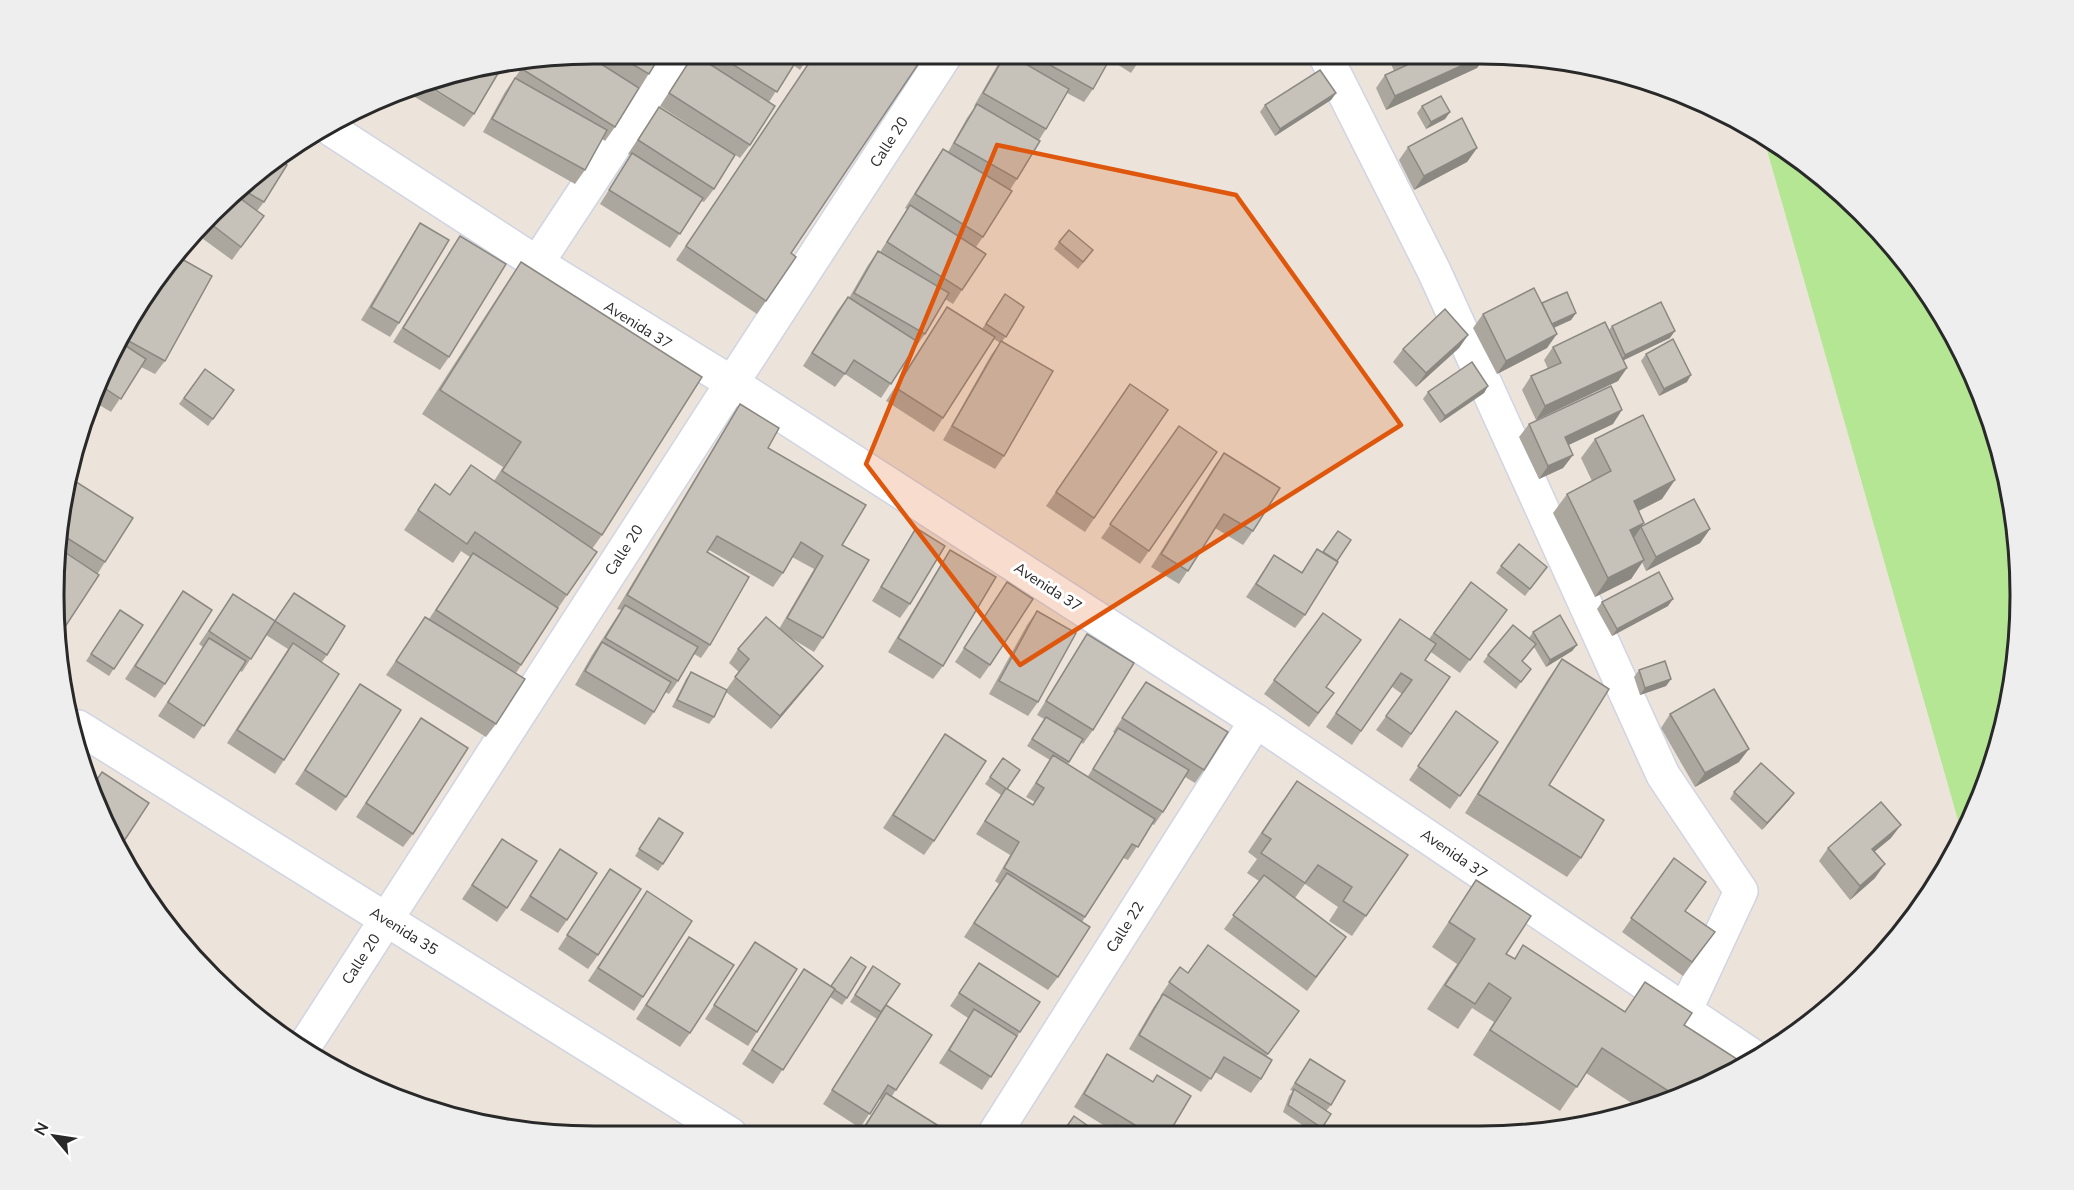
<svg xmlns="http://www.w3.org/2000/svg" width="2074" height="1190" viewBox="0 0 2074 1190" font-family="'Nunito Sans',sans-serif">
	<rect width="100%" height="100%" fill="#ece4da"/>
	<path fill="#b5e694" d="M1763,136L1836,188L1908,266L1964,356L2002,455L2019,560L2015,666L1991,769L1962,834Z"/>
	<g fill="none" stroke-linecap="round" stroke-linejoin="round">
		<g stroke="#d0d4e3" stroke-width="36">
			<g id="minor">
				<path d="M1325,55L1434,271L1663,775L1741,891L1685,1011"/>
				<path d="M332,130L537,263L732,383L1256,721L1754,1057"/>
				<path d="M537,263L675,54"/>
				<path d="M78,727L730,1134"/>
				<path d="M304,1047L732,383L946,54"/>
				<path d="M995,1133L1256,721"/>
			</g>
		</g>
		<use href="#minor" stroke="#fff" stroke-width="33"/>
	</g>
	<g fill="#aba79f">
		<path d="M595,54H661L640,88L619,76L615,127L605,141L602,139L585,170L575,184L483,132L505,92L523,66Z"/>
		<path d="M691,54H810L800,70L793,65L769,102L750,145L740,158L660,106L691,58L690,57Z"/>
		<path d="M815,54L791,253L796,257L757,314L676,260Z"/>
		<path d="M1005,55H1143L1131,73L1109,59L1093,89L1084,102L1067,93L1046,129L1039,140L1017,179L1010,190L983,237L976,247L962,290L953,304L945,299L925,334L915,348V347L881,398L845,374L835,387L803,366L838,310L848,297L849,298L868,265L878,251L880,252L907,209L905,208L934,162L943,149L948,152L967,118L975,107L974,106L997,66Z"/>
		<path d="M1199,55H1217L1209,64Z"/>
		<path d="M1387,55H1486L1477,68L1386,110L1376,88L1385,75L1394,71Z"/>
		<path d="M421,83L474,114L464,127L405,91Z"/>
		<path d="M1336,93L1331,100L1275,136L1260,112L1265,105Z"/>
		<path d="M1422,106L1450,112L1445,119L1426,129L1417,113Z"/>
		<path d="M659,107L714,189L704,202L701,201L670,248L600,204L631,155L628,154Z"/>
		<path d="M1408,147L1477,148L1467,162L1414,190L1399,160Z"/>
		<path d="M266,166L264,202L257,211L264,216L232,260L199,236Z"/>
		<path d="M420,223L399,323L390,337L361,320L411,237Z"/>
		<path d="M460,236L449,357L440,370L393,342L451,250Z"/>
		<path d="M1059,242L1088,257L1078,269L1054,249Z"/>
		<path d="M521,262L602,535L592,549L597,552L558,608L516,673L496,724L486,737L386,675L425,617L429,619L470,557L461,551L453,563L404,530L435,484L450,495L494,481L503,467L422,414L504,287Z"/>
		<path d="M145,294L165,361L155,374L141,367L111,412L96,403Z"/>
		<path d="M1000,301L1024,307L1002,342L1004,456L995,469L943,440L991,355L1000,343L994,339L934,432L886,401L947,307L982,329Z"/>
		<path d="M1541,304L1576,313L1571,320L1554,328L1547,348L1497,374L1473,328L1483,314Z"/>
		<path d="M1612,326L1670,338L1623,360L1618,381L1536,420L1522,390L1531,376L1548,369L1544,360L1553,347L1609,330Z"/>
		<path d="M1468,335L1459,348L1416,387L1393,362L1403,349Z"/>
		<path d="M1646,354L1687,382L1659,396L1641,361Z"/>
		<path d="M205,369L234,390L208,426L179,404Z"/>
		<path d="M1130,384L1168,410L1085,532L1046,506Z"/>
		<path d="M1488,386L1484,393L1440,423L1423,399L1428,392Z"/>
		<path d="M740,404L768,448L842,545L823,638L814,652L791,638L813,679L771,729L726,692L714,717L709,724L672,707L686,679L691,672L726,690L739,672L729,663L738,649L779,629L814,569L792,557L783,573L773,587L709,550L707,552L710,645L701,658L694,654L678,681L669,694L665,692L654,712L645,725L575,685L592,655L621,610L617,609L731,418Z"/>
		<path d="M1529,424H1613L1568,445L1573,455L1563,468L1539,479L1519,437Z"/>
		<path d="M1179,426L1217,452L1140,564L1101,538Z"/>
		<path d="M1595,439L1662,499L1639,511L1642,526L1710,529L1700,543L1646,571L1642,562L1631,579L1595,597L1553,513L1567,494L1592,481L1581,458Z"/>
		<path d="M1224,453L1253,531L1243,545L1215,528L1179,584L1151,567L1214,467Z"/>
		<path d="M70,478L105,562L57,638L55,630Z"/>
		<path d="M916,528L910,604L900,618L872,601L907,542Z"/>
		<path d="M1317,549L1337,561L1305,615L1295,628L1246,597L1274,555L1302,572Z"/>
		<path d="M950,550L943,666L933,679L888,652L941,564Z"/>
		<path d="M1501,566L1547,567L1525,596L1496,573Z"/>
		<path d="M1007,582L990,665L980,679L955,662Z"/>
		<path d="M1471,582L1507,610L1460,673L1431,652L1425,660L1450,677L1402,748L1376,730L1402,694L1391,686L1352,745L1326,727L1400,619L1429,639Z"/>
		<path d="M183,591L165,684L155,698L125,679Z"/>
		<path d="M233,594L327,655L322,662L284,760L275,774L227,743L288,649L266,635L242,672L240,671L194,739L158,716L203,647L199,644Z"/>
		<path d="M1602,602L1668,606L1612,636L1597,609Z"/>
		<path d="M120,610L143,625L109,676L86,661Z"/>
		<path d="M1037,611L1038,702L1028,716L989,694L1027,625Z"/>
		<path d="M1323,613L1326,687L1334,693L1309,727L1264,694Z"/>
		<path d="M1533,632L1577,645L1572,651L1546,667L1534,647L1523,661L1526,675L1516,689L1483,662L1488,655L1529,638Z"/>
		<path d="M1087,634L1093,730L1083,744L1081,742L1068,764L1088,776L1115,733L1113,732L1146,682L1204,770L1195,783L1185,777L1163,812L1154,825L1152,824L1128,860L1123,858L1082,922L1058,977L1048,990L964,937L999,884L995,881L1010,855L976,834L1001,795L985,784L1003,758L1007,789L1033,805L1035,802L1026,797L1050,760L1027,746L1044,719L1037,715L1078,648Z"/>
		<path d="M1562,659L1549,785L1581,858L1567,877L1465,813L1548,679Z"/>
		<path d="M1639,670L1671,679L1666,686L1640,695L1634,677Z"/>
		<path d="M360,684L346,797L336,811L295,784Z"/>
		<path d="M1456,711L1498,742L1450,809L1409,780Z"/>
		<path d="M1670,714L1739,762L1695,787L1661,728Z"/>
		<path d="M421,718L413,834L403,847L356,817Z"/>
		<path d="M945,734L934,841L924,855L883,828Z"/>
		<path d="M1734,792L1794,793L1789,800L1762,830L1730,799Z"/>
		<path d="M1283,800L1408,855L1352,936L1329,921L1338,907L1305,884L1295,898L1337,950L1307,991L1224,929L1259,881L1247,873L1257,859L1248,852Z"/>
		<path d="M659,818L663,864L658,871L635,856Z"/>
		<path d="M1891,838L1874,852L1875,878L1850,900L1819,861L1828,848Z"/>
		<path d="M502,839L507,908L497,922L462,899Z"/>
		<path d="M560,849L567,920L558,933L520,910Z"/>
		<path d="M1674,858L1685,911L1715,932L1683,976L1622,932Z"/>
		<path d="M610,869L598,955L588,969L558,949Z"/>
		<path d="M1476,880L1506,954L1514,959L1523,945L1625,1012L1645,982L1684,1025L1743,1063L1653,1107L1642,1110L1586,1073L1560,1111L1473,1055L1494,1022L1472,1008L1458,1029L1427,1009L1457,964L1432,947Z"/>
		<path d="M647,891L643,997L634,1011L588,981Z"/>
		<path d="M689,937L690,1033L680,1047L636,1019Z"/>
		<path d="M755,942L757,1032L748,1046L705,1019Z"/>
		<path d="M979,963L1020,1032L982,1090L939,1063L968,1018L950,1006Z"/>
		<path d="M873,966L881,1012L932,1035L892,1096L949,1134H859L881,1100L879,1099L860,1128L823,1104L877,1019L850,1002Z"/>
		<path d="M1180,967L1188,973L1299,1011L1266,1057L1261,1079L1251,1093L1215,1072L1201,1092L1129,1049L1153,1008L1161,996H1160Z"/>
		<path d="M804,969L847,998L842,1005L830,997L773,1084L742,1064Z"/>
		<path d="M1107,1054L1153,1082L1157,1075L1169,1133H1111L1113,1131L1074,1107L1098,1068Z"/>
		<path d="M1310,1059L1331,1105L1326,1111L1331,1114L1319,1132H1313L1283,1112L1289,1096L1293,1091L1290,1090Z"/>
	</g>
	<g fill="#8b8882">
		<path d="M1486,55L1477,68L1386,110L1395,96Z"/>
		<path d="M1336,93L1331,100L1275,136L1280,129Z"/>
		<path d="M1450,112L1445,119L1426,129L1431,122Z"/>
		<path d="M1477,148L1467,162L1414,190L1424,176Z"/>
		<path d="M1576,313L1571,320L1546,331L1550,324Z"/>
		<path d="M1675,331L1670,338L1620,362L1625,355Z"/>
		<path d="M1557,334L1547,348L1497,374L1506,361Z"/>
		<path d="M1468,335L1459,348L1416,387L1426,373Z"/>
		<path d="M1627,368L1618,381L1536,420L1545,406Z"/>
		<path d="M1691,375L1687,382L1659,396L1664,389Z"/>
		<path d="M1488,386L1484,393L1440,423L1445,416Z"/>
		<path d="M1622,410L1613,424L1556,451L1565,437Z"/>
		<path d="M1573,455L1563,468L1539,479L1548,466Z"/>
		<path d="M1675,480L1662,499L1620,520L1634,501Z"/>
		<path d="M1644,523L1631,542L1630,530Z"/>
		<path d="M1710,529L1700,543L1646,571L1656,557Z"/>
		<path d="M1644,560L1631,579L1595,597L1608,578Z"/>
		<path d="M1673,599L1668,606L1612,636L1617,629Z"/>
		<path d="M1577,645L1572,651L1546,667L1550,660Z"/>
		<path d="M823,666L813,679L771,729L780,716Z"/>
		<path d="M1671,679L1666,686L1640,695L1645,688Z"/>
		<path d="M1749,749L1739,762L1695,787L1705,773Z"/>
		<path d="M1794,793L1789,800L1762,830L1767,823Z"/>
		<path d="M1901,825L1891,838L1862,862L1872,849Z"/>
		<path d="M1885,864L1875,878L1850,900L1860,886Z"/>
	</g>
	<g fill="#c7c2b9" stroke="#8b8882" stroke-width="1.5">
		<path d="M615,54H661L649,74Z"/>
		<path d="M694,54L775,106L750,145L669,93Z"/>
		<path d="M716,54H799L800,55L777,92Z"/>
		<path d="M815,54H925L791,253L796,257L766,301L686,246Z"/>
		<path d="M587,55L639,88L615,127L522,69L524,66Z"/>
		<path d="M1005,55H1010L1069,89L1046,129L983,93Z"/>
		<path d="M1032,55H1112L1093,89Z"/>
		<path d="M1134,55H1143L1141,59Z"/>
		<path d="M1403,55H1485L1395,96L1385,75L1407,65Z"/>
		<path d="M500,70L474,114L422,82Z"/>
		<path d="M1320,70L1336,93L1280,129L1265,105Z"/>
		<path d="M515,78L607,130L585,170L492,119Z"/>
		<path d="M1441,96L1450,112L1431,122L1422,106Z"/>
		<path d="M977,104L1040,141L1017,179L954,143Z"/>
		<path d="M659,107L735,155L714,189L638,140Z"/>
		<path d="M1462,118L1477,148L1424,176L1408,147Z"/>
		<path d="M943,149L1012,191L983,237L915,194Z"/>
		<path d="M632,153L703,198L680,234L609,190Z"/>
		<path d="M278,159L287,165L264,202L243,190L266,166Z"/>
		<path d="M237,196L264,216L241,247L211,224Z"/>
		<path d="M910,205L986,254L962,290L887,242Z"/>
		<path d="M420,223L449,240L399,323L371,307Z"/>
		<path d="M1069,230L1093,250L1083,262L1059,242Z"/>
		<path d="M460,236L506,264L449,357L403,328Z"/>
		<path d="M878,251L949,293L925,334L854,293Z"/>
		<path d="M180,258L212,276L165,361L125,339L145,294Z"/>
		<path d="M521,262L702,377L602,535L502,471L521,442L440,390Z"/>
		<path d="M1534,288L1557,334L1506,361L1483,314Z"/>
		<path d="M1567,292L1576,313L1552,324L1542,303Z"/>
		<path d="M1005,294L1024,307L1006,337L986,324Z"/>
		<path d="M848,297L918,342L891,384L854,360L845,374L812,353Z"/>
		<path d="M1661,302L1675,331L1625,355L1612,326Z"/>
		<path d="M947,307L995,337L943,418L896,388Z"/>
		<path d="M1445,309L1468,335L1426,373L1403,349Z"/>
		<path d="M1605,322L1627,368L1545,406L1531,376L1561,363L1553,347Z"/>
		<path d="M1673,339L1691,375L1664,389L1646,354Z"/>
		<path d="M1001,341L1053,371L1004,456L952,426Z"/>
		<path d="M123,344L146,359L121,399L103,387Z"/>
		<path d="M1472,362L1488,386L1445,416L1428,392Z"/>
		<path d="M205,369L234,390L213,419L184,398Z"/>
		<path d="M1130,384L1168,410L1094,518L1056,492Z"/>
		<path d="M1611,386L1622,410L1565,437L1573,455L1548,466L1529,424Z"/>
		<path d="M740,404L779,428L768,448L866,505L842,545L869,560L823,638L787,618L823,556L801,542L783,573L717,536L707,552L749,577L710,645L627,595Z"/>
		<path d="M1643,415L1675,480L1634,501L1644,523L1630,530L1644,560L1608,578L1567,494L1611,471L1595,439Z"/>
		<path d="M1179,426L1217,452L1149,551L1110,524Z"/>
		<path d="M1224,453L1280,488L1253,531L1224,514L1188,571L1161,554Z"/>
		<path d="M471,465L597,552L567,595L475,532L467,544L418,510L435,484L450,495Z"/>
		<path d="M70,478L133,518L105,562L64,536Z"/>
		<path d="M1694,499L1710,529L1656,557L1641,527L1642,526Z"/>
		<path d="M916,528L945,546L910,604L881,587Z"/>
		<path d="M1338,531L1351,540L1337,561L1323,552Z"/>
		<path d="M1519,544L1547,567L1530,589L1501,566Z"/>
		<path d="M1317,549L1338,562L1305,615L1256,584L1274,555L1302,573Z"/>
		<path d="M950,550L996,577L943,666L898,638Z"/>
		<path d="M63,551L99,575L65,627L56,621Z"/>
		<path d="M473,553L558,608L521,665L436,610Z"/>
		<path d="M1659,572L1673,599L1617,629L1602,602Z"/>
		<path d="M1007,582L1033,599L990,665L964,648Z"/>
		<path d="M1471,582L1507,610L1470,660L1434,633Z"/>
		<path d="M183,591L212,610L165,684L135,666Z"/>
		<path d="M294,593L345,626L327,655L275,621L251,659L209,631L233,594L275,621Z"/>
		<path d="M625,605L698,647L678,681L605,638Z"/>
		<path d="M120,610L143,625L114,669L91,654Z"/>
		<path d="M1037,611L1076,633L1038,702L999,681Z"/>
		<path d="M1323,613L1361,640L1326,687L1334,693L1318,713L1274,680Z"/>
		<path d="M1560,615L1577,645L1550,660L1533,632Z"/>
		<path d="M425,617L525,679L496,724L396,661Z"/>
		<path d="M766,617L823,666L780,716L735,677L749,659L738,649Z"/>
		<path d="M1400,619L1436,644L1425,660L1450,677L1411,734L1386,716L1412,680L1401,673L1361,731L1336,713Z"/>
		<path d="M1513,625L1536,644L1522,661L1531,669L1521,682L1488,655Z"/>
		<path d="M1087,634L1134,663L1093,730L1046,701Z"/>
		<path d="M209,638L246,661L204,726L168,702Z"/>
		<path d="M602,642L671,682L654,712L585,671Z"/>
		<path d="M293,643L339,674L284,760L237,730Z"/>
		<path d="M1562,659L1609,689L1549,785L1604,820L1581,858L1478,794Z"/>
		<path d="M1665,661L1671,679L1645,688L1639,670Z"/>
		<path d="M691,672L727,690L714,717L677,700Z"/>
		<path d="M1146,682L1228,732L1204,770L1122,718Z"/>
		<path d="M360,684L401,710L346,797L305,770Z"/>
		<path d="M1714,689L1749,749L1705,773L1670,714Z"/>
		<path d="M1456,711L1498,742L1460,796L1418,766Z"/>
		<path d="M1046,717L1083,739L1069,762L1032,739Z"/>
		<path d="M421,718L468,748L413,834L366,803Z"/>
		<path d="M1118,728L1189,770L1163,812L1093,769Z"/>
		<path d="M945,734L986,761L934,841L893,815Z"/>
		<path d="M1053,755L1155,819L1138,847L1132,844L1085,917L1004,868L1019,842L985,821L1006,788L1033,805L1044,788L1036,783Z"/>
		<path d="M1003,758L1020,770L1007,789L990,777Z"/>
		<path d="M1761,763L1794,793L1767,823L1734,792Z"/>
		<path d="M102,772L149,803L122,844L95,802L92,787Z"/>
		<path d="M1297,781L1408,855L1366,916L1343,901L1352,887L1318,865L1305,883L1261,853L1271,839L1262,833Z"/>
		<path d="M1881,802L1901,825L1872,849L1885,864L1860,886L1828,848Z"/>
		<path d="M659,818L683,833L663,864L639,849Z"/>
		<path d="M502,839L537,861L507,908L472,885Z"/>
		<path d="M560,849L597,873L567,920L530,896Z"/>
		<path d="M1674,858L1706,882L1685,911L1715,932L1692,962L1631,918Z"/>
		<path d="M610,869L641,889L598,955L567,935Z"/>
		<path d="M1007,873L1090,927L1058,977L974,923Z"/>
		<path d="M1264,875L1346,937L1316,977L1233,915Z"/>
		<path d="M1476,880L1531,916L1506,954L1515,959L1523,945L1625,1012L1645,982L1692,1013L1684,1025L1743,1063L1664,1102L1670,1092L1602,1048L1577,1087L1490,1030L1511,998L1489,983L1475,1004L1445,985L1475,939L1449,922Z"/>
		<path d="M647,891L692,921L643,997L598,968Z"/>
		<path d="M689,937L734,965L690,1033L646,1005Z"/>
		<path d="M755,942L797,969L757,1032L714,1005Z"/>
		<path d="M1208,945L1299,1011L1268,1054L1169,982L1180,967L1188,973Z"/>
		<path d="M851,957L866,967L847,998L835,990V989L831,986Z"/>
		<path d="M979,963L1040,1002L1020,1032L959,993Z"/>
		<path d="M873,966L900,984L881,1012L855,995Z"/>
		<path d="M804,969L835,989L783,1070L752,1050Z"/>
		<path d="M1163,994L1272,1060L1261,1079L1224,1057L1211,1079L1139,1035Z"/>
		<path d="M886,1005L932,1035L896,1090L888,1085L870,1114L832,1090Z"/>
		<path d="M974,1009L1017,1036L991,1077L949,1050Z"/>
		<path d="M1107,1054L1153,1082L1157,1075L1191,1096L1169,1133H1148L1084,1094Z"/>
		<path d="M1310,1059L1345,1081L1331,1105L1295,1083Z"/>
		<path d="M352,1074L363,1081L351,1075Z"/>
		<path d="M1294,1089L1331,1114L1322,1128L1288,1105Z"/>
		<path d="M886,1093L950,1133L949,1134H860Z"/>
		<path d="M1074,1116L1098,1133H1062Z"/>
		<path d="M1117,1125L1129,1133H1111Z"/>
		<path d="M1500,1126L1510,1132H1497Z"/>
	</g>
	<path fill="#de570d" fill-opacity="0.2" stroke="#de570d" stroke-width="4.5" stroke-linejoin="round" d="M997,145L1236,195L1401,425L1020,665L866,464Z"/>
	<g text-anchor="middle" dominant-baseline="central" stroke-width="6" stroke-linejoin="round" paint-order="stroke">
		<g font-size="15" fill="#292929" stroke="#fff">
			<text transform="translate(889 142) rotate(-57)">Calle 20</text>
			<text transform="translate(638 325) rotate(32)">Avenida 37</text>
			<text transform="translate(624 550) rotate(-57)">Calle 20</text>
			<text transform="translate(1048 587) rotate(33)">Avenida 37</text>
			<text transform="translate(1454 854) rotate(34)">Avenida 37</text>
			<text transform="translate(1125 927) rotate(-58)">Calle 22</text>
			<text transform="translate(404 931) rotate(32)">Avenida 35</text>
			<text transform="translate(361 959) rotate(-57)">Calle 20</text>
		</g>
	</g>
	<path d="M0 0H2074V1190H0ZM594 64H1480A530 530 0 0 1 2010 594V596A530 530 0 0 1 1480 1126H594A530 530 0 0 1 64 596V594A530 530 0 0 1 594 64Z" fill="#eee" fill-rule="evenodd"/>
	<path fill="none" stroke="#292929" stroke-width="3" d="M594 64H1480A530 530 0 0 1 2010 594V596A530 530 0 0 1 1480 1126H594A530 530 0 0 1 64 596V594A530 530 0 0 1 594 64Z"/>
	<g transform="translate(54 1136) rotate(299)" stroke="#ffffff" stroke-width="4.5" paint-order="stroke">
	<path d="M0-4.5L10 22L0 15L-10 22Z" fill="#292929"/>
	<text y="-9" font-size="16" font-weight="bold" text-anchor="middle" fill="#292929">N</text>
	</g>
</svg>
